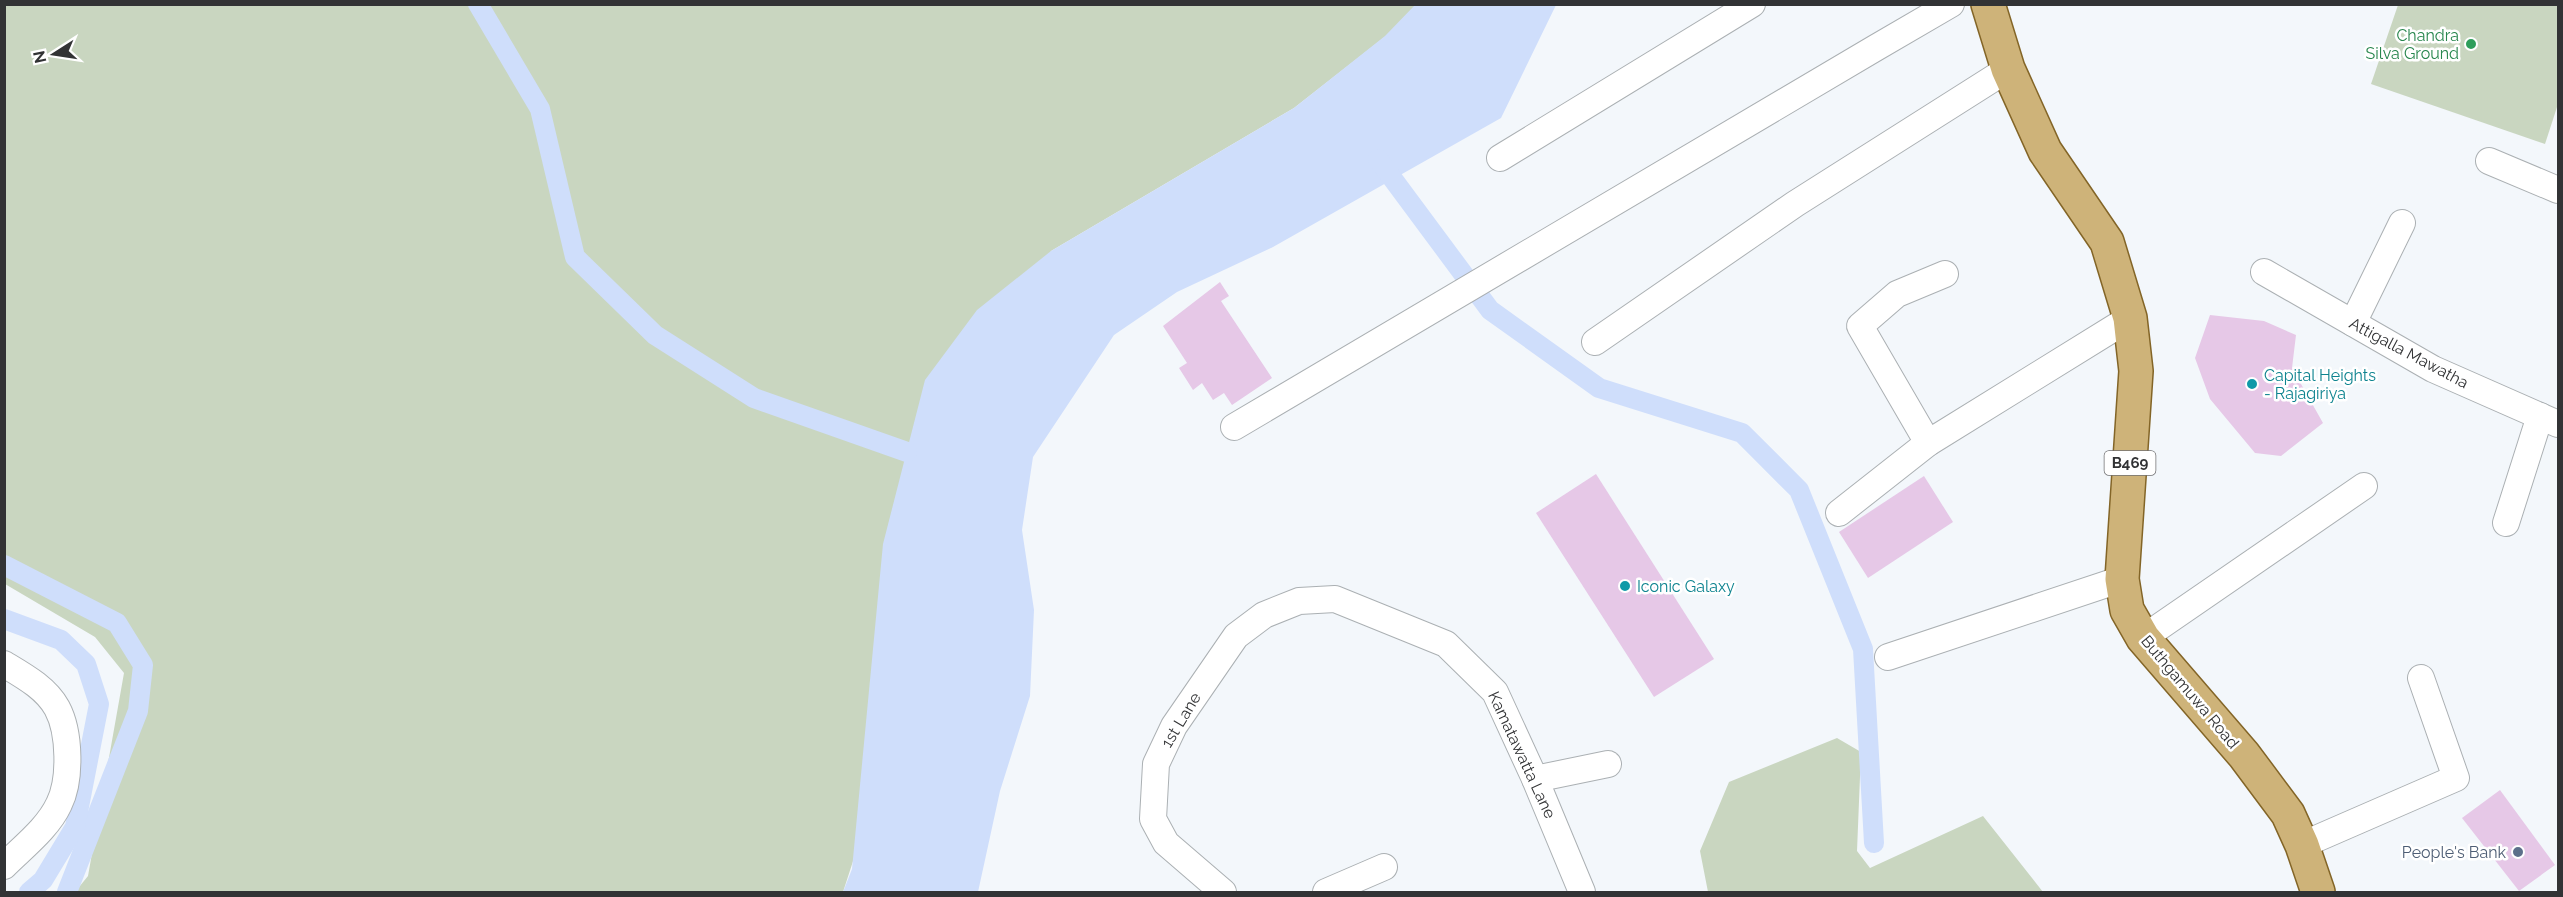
<svg xmlns="http://www.w3.org/2000/svg" width="2563" height="897" viewBox="0 0 2563 897" font-family="Raleway,sans-serif">
	<rect width="100%" height="100%" fill="#f3f7fb"/>
	<g fill="#c9d6c0">
		<path d="M5,5H1416L1386,36L1294,108L1051,251L843,892H75L88,876L124,673L95,637L5,584Z"/>
		<path d="M2398,5H2558V104L2545,144L2371,84Z"/>
		<path d="M1837,738L1861,752L1857,851L1870,868L1983,816L2043,892H1708L1700,851L1729,782Z"/>
	</g>
	<path fill="#cfdefb" d="M1416,4L1556,5L1501,118L1273,247L1177,292L1114,335L1033,457L1022,530L1034,610L1030,696L1000,791L978,892H843L852,869L883,544L925,380L977,310L1051,251L1294,108L1385,36Z"/>
	<g fill="none" stroke-linecap="round" stroke-linejoin="round">
		<g stroke="#cfdefb" stroke-width="20">
			<path d="M478,4L540,109L575,257L655,335L754,398L907,452"/>
			<path d="M1378,159L1490,310L1599,388L1742,433L1799,490L1863,649L1874,843"/>
			<path d="M4,565L117,623L143,665L138,711L67,892"/>
			<path d="M4,619L61,640L86,664L99,704L75,827L43,880L29,892"/>
		</g>
	</g>
	<g fill="#e6c8e7">
		<path d="M1220,282L1229,296L1221,301L1272,378L1232,405L1224,393L1213,400L1202,383L1193,390L1179,368L1187,363L1163,326Z"/>
		<path d="M2210,315L2264,321L2296,335L2292,368L2323,423L2281,456L2255,453L2210,399L2195,358Z"/>
		<path d="M1596,474L1714,659L1654,697L1536,513Z"/>
		<path d="M1924,476L1953,522L1868,578L1839,532Z"/>
		<path d="M2500,790L2555,865L2519,891L2462,818Z"/>
	</g>
	<g fill="none" stroke-linecap="round" stroke-linejoin="round">
		<g stroke="#abb0b3" stroke-width="28">
			<g id="minor">
				<path d="M1500,158L1752,4"/>
				<path d="M2489,161L2558,190"/>
				<path d="M2264,272L2433,369L2558,424"/>
				<path d="M2353,323L2402,223"/>
				<path d="M1595,342L1795,204L2008,69"/>
				<path d="M1234,427C1474,287 1711,143 1951,4"/>
				<path d="M1928,443L1860,326L1897,294L1945,274"/>
				<path d="M1839,513L1928,443L2130,318"/>
				<path d="M2506,523L2540,416"/>
				<path d="M2143,638L2364,486"/>
				<path d="M1888,657L2122,579"/>
				<path d="M4,664C24,676 46,688 57,708C70,732 71,780 59,804C48,828 23,847 4,866"/>
				<path d="M1535,779L1608,764"/>
				<path d="M2302,845L2456,778L2421,678"/>
				<path d="M1223,892L1166,843L1153,819L1156,764L1174,726L1236,636L1264,615L1299,601L1335,599L1446,644L1495,692L1535,779L1582,892"/>
				<path d="M1326,892L1384,867"/>
			</g>
		</g>
		<g stroke="#836527" stroke-width="36">
			<path id="major" d="M1988,4L2008,69L2045,151L2107,242L2130,318L2136,371L2122,579L2127,610L2143,638L2244,755L2288,814L2302,845L2318,892"/>
		</g>
		<use href="#minor" stroke="#fff" stroke-width="26"/>
		<use href="#major" stroke="#ceb379" stroke-width="33"/>
	</g>
	<circle fill="#2e9e5b" stroke="#fff" stroke-width="2" cx="2471" cy="44" r="6"/>
	<g fill="#0f9aa8" stroke="#fff" stroke-width="2">
		<circle cx="2252" cy="384" r="6"/>
		<circle cx="1625" cy="586" r="6"/>
	</g>
	<circle fill="#5c6f8a" stroke="#fff" stroke-width="2" cx="2518" cy="852" r="6"/>
	<g text-anchor="middle" dominant-baseline="central" stroke-width="5" stroke-linejoin="round" paint-order="stroke">
		<rect fill="#fff" stroke="#707072" stroke-width="1.5" x="2104.5" y="451" width="51" height="24" rx="4.5"/>
		<g font-size="15" font-weight="bold" fill="#323335">
			<text x="2130" y="463">B469</text>
		</g>
		<g font-size="16" fill="#27864d" stroke="#fff" text-anchor="end">
			<text x="2459" y="35">Chandra<tspan x="2459" dy="18">Silva Ground</tspan></text>
		</g>
		<g font-size="16" fill="#323335" stroke="#fff">
			<text transform="translate(2409 353) rotate(28)">Attigalla Mawatha</text>
			<text transform="translate(2190 692) rotate(50)">Buthgamuwa Road</text>
			<text transform="translate(1181 720) rotate(-59)">1st Lane</text>
			<text transform="translate(1522 755) rotate(65)">Kamatawatta Lane</text>
		</g>
		<g font-size="16" fill="#0d838f" stroke="#fff" text-anchor="start">
			<text x="2264" y="375">Capital Heights<tspan x="2264" dy="18">- Rajagiriya</tspan></text>
			<text x="1637" y="586">Iconic Galaxy</text>
		</g>
		<g font-size="16" fill="#4e5e75" stroke="#fff" text-anchor="end">
			<text x="2506" y="852">People's Bank</text>
		</g>
	</g>
	<rect width="2563" height="897" fill="none" stroke="#323335" stroke-width="12"/>
	<g transform="translate(54 54) rotate(258)" stroke="#ffffff" stroke-width="4.5" paint-order="stroke">
	<path d="M0-4.5L10 22L0 15L-10 22Z" fill="#323335"/>
	<text y="-9" font-size="16" font-weight="bold" text-anchor="middle" fill="#323335">N</text>
	</g>
</svg>
